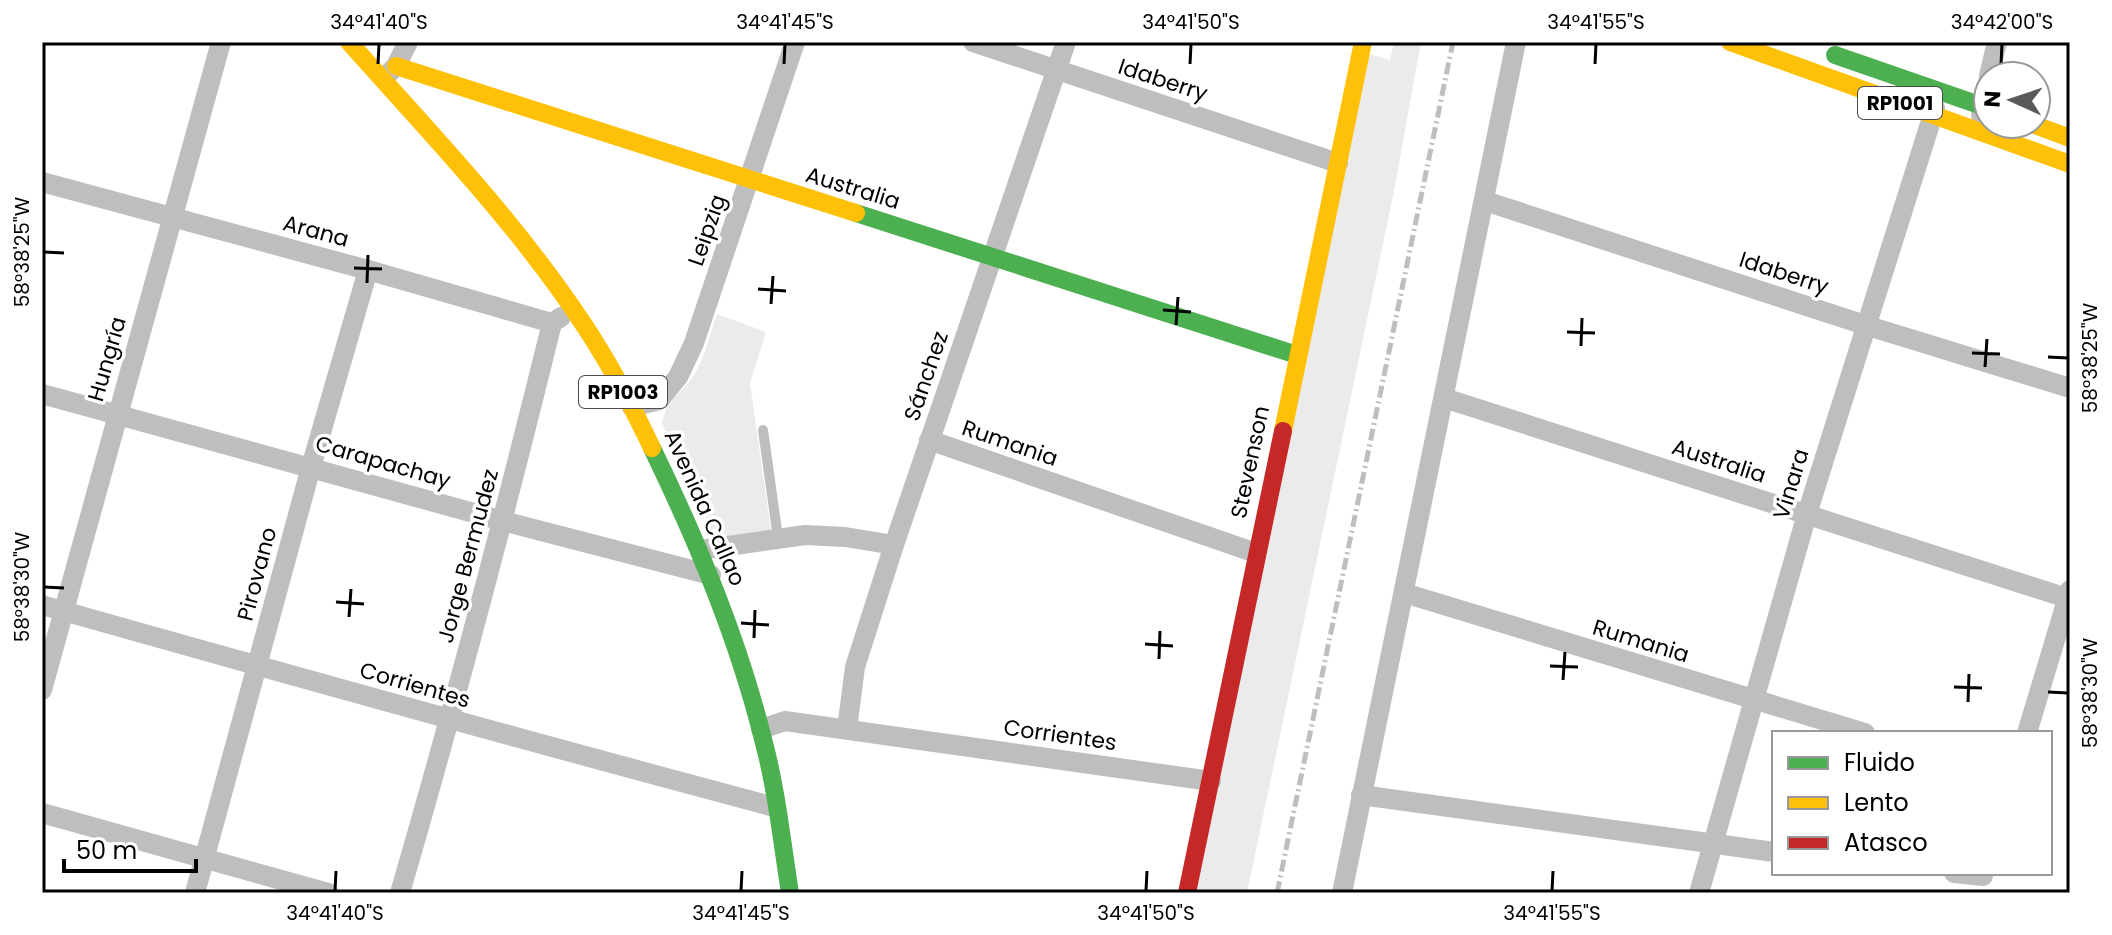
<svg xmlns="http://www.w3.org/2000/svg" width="2112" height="935" viewBox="0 0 2112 935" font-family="Poppins,sans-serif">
	<rect width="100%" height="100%" fill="#fff"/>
	<g fill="#ebebeb">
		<path d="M1394,42H1421L1394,191L1247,893H1194L1369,54L1390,60Z"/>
		<path d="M717,314L766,332L750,383L771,531L717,540L662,423C669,393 681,396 694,375C705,358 710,333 717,314Z"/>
	</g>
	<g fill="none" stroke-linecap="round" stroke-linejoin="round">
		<path stroke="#bebebe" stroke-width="10" d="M763,430L778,538"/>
		<g stroke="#bebebe" stroke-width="20">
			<path d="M973,42L1338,163"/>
			<path d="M388,74L396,66L408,42"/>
			<path d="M1989,76L1997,42"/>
			<path d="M1981,115L1988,82"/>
			<path d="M42,182L368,270L552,323L561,317"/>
			<path d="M1485,201L1865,325L2070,388"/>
			<path d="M42,394L503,521L711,575"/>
			<path d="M1444,398L2070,599"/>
			<path d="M632,407L659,400L678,377L694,343L795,42"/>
			<path d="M929,440L1256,553"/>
			<path d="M700,550L805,535L845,537L894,545"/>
			<path d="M1404,593L1865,733"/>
			<path d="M42,605C286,674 530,742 775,807"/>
			<path d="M42,690L221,42"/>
			<path d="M761,729L785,721L1211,781"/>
			<path d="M847,729L855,667L894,545L1066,42"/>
			<path d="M2027,733L2070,590"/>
			<path d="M1361,795L1774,852"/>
			<path d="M42,813L328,893"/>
			<path d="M1954,873L1983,876"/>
			<path d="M195,893L311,467L368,270"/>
			<path d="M400,893C455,704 505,514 552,323"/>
			<path d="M1342,893L1516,42"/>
			<path d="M1699,893L1807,514L1935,108"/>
		</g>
		<g stroke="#4caf50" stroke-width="18">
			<path d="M1835,55L1988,108"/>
			<path d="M856,213L1297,355"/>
			<path d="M652,448C698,543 739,641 764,743C777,792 782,843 790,893"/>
		</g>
		<g stroke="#ffc107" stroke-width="18">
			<path d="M349,42C430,133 517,223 584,325C610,364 632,406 652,448"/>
			<path d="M1730,42L2070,164"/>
			<path d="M396,66L856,213"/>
			<path d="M2032,124L2070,138"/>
			<path d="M1283,431L1363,42"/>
		</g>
		<path stroke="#c62828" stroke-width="18" d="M1187,893L1283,431"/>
		<path stroke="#bebebe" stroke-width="5" stroke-dasharray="12 4 2 4" stroke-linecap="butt" d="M1277,893L1453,42"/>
	</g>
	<path fill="none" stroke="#000" stroke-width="3" d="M378,64L379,44M784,64L785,44M1190,64L1191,44M1595,64L1596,44M2001,64L2002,44M44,252L64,253M354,268L382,269M367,283L368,255M758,289L786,291M771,304L773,276M1163,310L1191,312M1176,325L1178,297M1567,332L1595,333M1581,346L1582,318M1972,353L2000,354M2048,357L2068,358M1985,367L1987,339M44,587L64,588M336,602L364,604M349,617L351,589M741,623L769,625M754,638L755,610M1145,644L1173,646M1159,659L1160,631M1550,666L1578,667M1563,680L1565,652M1954,687L1982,688M2048,692L2068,693M1968,702L1969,674M335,891L336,871M741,891L742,871M1146,891L1147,871M1552,891L1553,871"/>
	<g text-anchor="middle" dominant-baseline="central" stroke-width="7" stroke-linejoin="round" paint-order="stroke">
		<g fill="#fff" stroke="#4c4c4c" stroke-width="2">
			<rect x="1858" y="87" width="84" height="32" rx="6"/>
			<rect x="579" y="376" width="88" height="32" rx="6"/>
		</g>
		<g font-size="20" font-weight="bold" fill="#000">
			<text x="1900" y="103">RP1001</text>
			<text x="623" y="392">RP1003</text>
		</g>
		<g font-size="22" fill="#000" stroke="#fff">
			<text transform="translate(1163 80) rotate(18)">Idaberry</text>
			<text transform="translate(853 188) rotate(17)">Australia</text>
			<text transform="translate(707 230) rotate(-71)">Leipzig</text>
			<text transform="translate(316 231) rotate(15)">Arana</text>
			<text transform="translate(1784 273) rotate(18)">Idaberry</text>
			<text transform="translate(107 359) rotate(-74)">Hungría</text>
			<text transform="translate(926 376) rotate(-71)">Sánchez</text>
			<text transform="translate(1010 443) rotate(19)">Rumania</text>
			<text transform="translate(1719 461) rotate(18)">Australia</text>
			<text transform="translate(383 462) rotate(16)">Carapachay</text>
			<text transform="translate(1250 462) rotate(-78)">Stevenson</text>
			<text transform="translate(1791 484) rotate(-73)">Vinara</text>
			<text transform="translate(705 508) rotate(66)">Avenida Callao</text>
			<text transform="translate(468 556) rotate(-75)">Jorge Bermudez</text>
			<text transform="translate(257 574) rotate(-75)">Pirovano</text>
			<text transform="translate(1641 641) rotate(17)">Rumania</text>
			<text transform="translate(415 685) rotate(16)">Corrientes</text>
			<text transform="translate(1060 735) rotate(8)">Corrientes</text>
		</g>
	</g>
	<rect width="2112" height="935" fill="none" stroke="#ffffff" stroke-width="88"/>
	<rect x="1772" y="731" width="280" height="144" fill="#ffffff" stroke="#999999" stroke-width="2"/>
	<rect x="1788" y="757" width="40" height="12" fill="#4caf50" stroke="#999999" stroke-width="2"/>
	<text x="1844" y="771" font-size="24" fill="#000000">Fluido</text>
	<rect x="1788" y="797" width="40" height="12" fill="#ffc107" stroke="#999999" stroke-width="2"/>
	<text x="1844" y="811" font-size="24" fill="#000000">Lento</text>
	<rect x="1788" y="837" width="40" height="12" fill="#c62828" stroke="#999999" stroke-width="2"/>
	<text x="1844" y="851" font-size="24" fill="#000000">Atasco</text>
	<g transform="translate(2012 100) rotate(273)"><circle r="38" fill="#ffffff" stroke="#999999" stroke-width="2"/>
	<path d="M0-6L14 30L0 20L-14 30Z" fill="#595959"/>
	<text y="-12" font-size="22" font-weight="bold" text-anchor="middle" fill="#000000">N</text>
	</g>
	<path d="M64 859v12h132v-12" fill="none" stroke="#000000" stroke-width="4"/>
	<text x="76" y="859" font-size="24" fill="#000000" stroke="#ffffff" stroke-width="6" paint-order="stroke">50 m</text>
	<rect x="44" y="44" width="2024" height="847" fill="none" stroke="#000" stroke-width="3"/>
	<g font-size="20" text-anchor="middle" fill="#000">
		<text x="379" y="29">34°41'40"S</text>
		<text x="785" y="29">34°41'45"S</text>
		<text x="1191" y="29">34°41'50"S</text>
		<text x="1596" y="29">34°41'55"S</text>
		<text x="2002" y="29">34°42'00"S</text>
		<text transform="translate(22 252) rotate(-90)" y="7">58°38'25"W</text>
		<text transform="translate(2090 358) rotate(-90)" y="7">58°38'25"W</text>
		<text transform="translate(22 587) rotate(-90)" y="7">58°38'30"W</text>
		<text transform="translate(2090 693) rotate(-90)" y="7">58°38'30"W</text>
		<text x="335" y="920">34°41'40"S</text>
		<text x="741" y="920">34°41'45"S</text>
		<text x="1146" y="920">34°41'50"S</text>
		<text x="1552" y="920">34°41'55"S</text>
	</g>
</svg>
